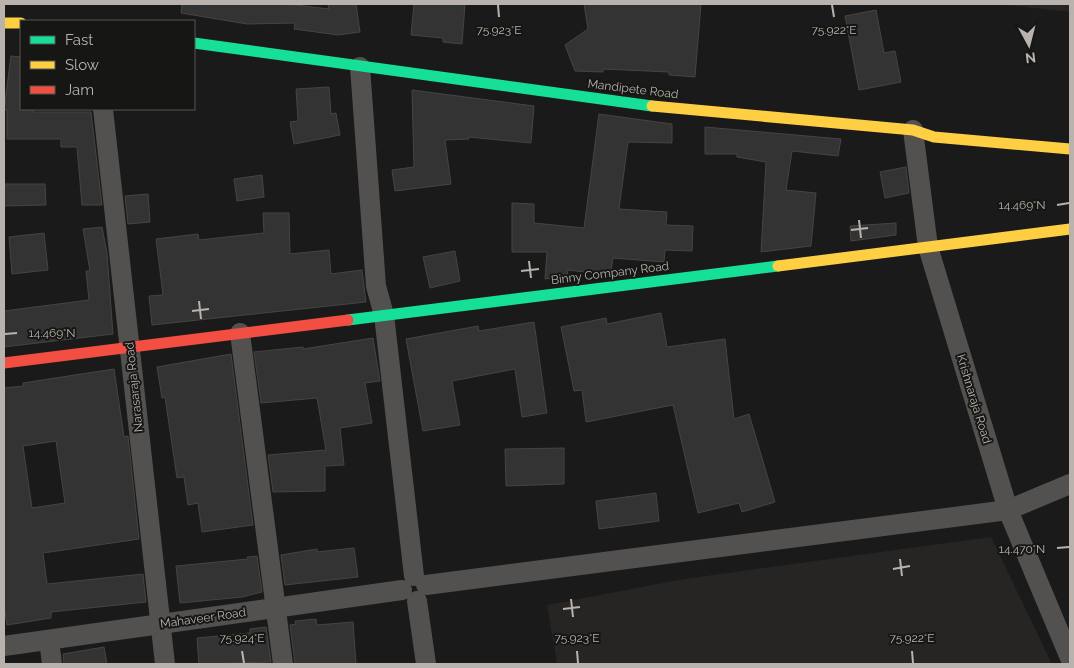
<svg xmlns="http://www.w3.org/2000/svg" width="1074" height="668" viewBox="0 0 1074 668" font-family="Raleway,sans-serif">
	<rect width="100%" height="100%" fill="#1a1a1a"/>
	<g fill="#262524">
		<path d="M997,4H1070V12Z"/>
		<path d="M991,537L1052,664H557L547,605L684,579Z"/>
	</g>
	<g fill="#343333" stroke="#464443" fill-rule="evenodd">
		<path d="M182,4H287L329,9L328,4H356L360,32L338,35L294,29L295,23L247,24L181,13Z"/>
		<path d="M414,4H465L462,44L443,42V38L411,35Z"/>
		<path d="M584,4H701L695,77L669,75V72L603,69V72L575,71L565,45L588,29Z"/>
		<path d="M876,10L884,53L895,51L901,82L859,90L845,16Z"/>
		<path d="M11,56L21,57V109H34L33,112H91L102,205H82L77,147H61V139H7V110H4Z"/>
		<path d="M329,87L331,114L336,113L340,135L294,144L290,122L298,121L296,89Z"/>
		<path d="M412,90L534,106L531,143L468,137L469,139L445,140L451,184L395,191L392,170L414,167Z"/>
		<path d="M599,114L672,124V143L628,142L619,209L667,212L666,225L693,226L692,251L665,250L664,262L613,258L611,271L593,273L568,270L567,276L545,279L547,252H512V203L534,204V223L584,228Z"/>
		<path d="M705,127L841,139L838,156L792,151L786,190L816,193L811,246L761,252L766,162L737,157V154H705Z"/>
		<path d="M906,167L909,193L885,198L880,172Z"/>
		<path d="M262,175L264,197L237,201L234,179Z"/>
		<path d="M4,184H45L46,205L4,206Z"/>
		<path d="M148,194L150,222L128,224L125,196Z"/>
		<path d="M263,213H289L290,254L329,250L331,274L362,270L366,302L152,325L149,296L163,295L156,239L198,234L199,240L264,233Z"/>
		<path d="M896,223V235L851,241L850,226Z"/>
		<path d="M102,227L107,253L113,334L4,347V311L89,300L86,271H90L83,229Z"/>
		<path d="M44,233L48,270L12,274L9,237Z"/>
		<path d="M455,251L460,281L430,288L423,257Z"/>
		<path d="M661,313L667,347L725,339L734,419L749,414L775,502L742,512L739,503L698,513L673,405L586,422L582,390L574,391L561,327L606,318L607,324Z"/>
		<path d="M534,322L547,413L522,417L515,369L452,381L460,425L423,431L406,339L478,326L479,331Z"/>
		<path d="M373,338L380,381L365,383L372,423L340,428L344,465L325,466V491L273,492L268,455L326,450L317,398L261,403L254,352L303,347V349Z"/>
		<path d="M231,354L253,525L202,532L198,503L188,505L184,477L177,478L165,397L162,398L157,367Z"/>
		<path d="M114,369L124,437L128,436L139,539L43,553L47,584L143,574L146,602L51,612V618L7,625L4,605V388L23,386V383ZM56,441L65,503L32,508L23,446Z"/>
		<path d="M564,448V484L506,486L505,449Z"/>
		<path d="M656,493L659,521L599,529L596,501Z"/>
		<path d="M354,548L358,577L285,585L281,555L317,549V552Z"/>
		<path d="M257,556L262,592L242,597L180,603L176,566L248,559L247,557Z"/>
		<path d="M316,619L317,625L353,622L356,664H295L290,625L296,624L295,621Z"/>
		<path d="M266,627L271,662L199,664L197,638L250,633V629Z"/>
		<path d="M104,647L107,664H64L63,654Z"/>
	</g>
	<g fill="none" stroke-linecap="round" stroke-linejoin="round">
		<g stroke="#53514f" stroke-width="20">
			<path d="M360,67L376,286L384,315L414,576"/>
			<path d="M103,109L165,664"/>
			<path d="M913,130L928,247L1008,510L1070,658"/>
			<path d="M240,333L283,664"/>
			<path d="M426,585L1008,510L1070,484"/>
			<path d="M417,601L426,664"/>
			<path d="M49,640L52,664"/>
			<path d="M4,646L402,590"/>
		</g>
		<g stroke="#16e098" stroke-width="11">
			<path d="M194,43L652,106"/>
			<path d="M348,320L778,266"/>
		</g>
		<g stroke="#ffcf43" stroke-width="11">
			<path d="M4,23H21"/>
			<path d="M652,106L913,130L934,137L1070,149"/>
			<path d="M778,266L1070,229"/>
		</g>
		<path stroke="#f24e42" stroke-width="11" d="M4,363L348,320"/>
	</g>
	<path fill="none" stroke="#b9b2ad" stroke-width="2" d="M498,5L499,17M832,5L834,17M1057,205L1069,203M859,220L861,238M851,230L868,228M529,261L531,278M521,271L539,269M199,301L201,319M192,311L209,309M5,334L17,333M1057,548L1069,547M900,559L902,576M893,569L910,566M571,599L573,617M563,609L580,607M242,651L244,663M577,651L578,663M912,651L913,663"/>
	<g text-anchor="middle" dominant-baseline="central" stroke-width="4" stroke-linejoin="round" paint-order="stroke">
		<g font-size="12" fill="#b9b2ad" stroke="#161614">
			<text transform="translate(633 89) rotate(7)">Mandipete Road</text>
			<text transform="translate(610 273) rotate(-7)">Binny Company Road</text>
			<text transform="translate(134 387) rotate(-96)">Narasaraja Road</text>
			<text transform="translate(974 399) rotate(73)">Krishnaraja Road</text>
			<text transform="translate(203 618) rotate(-8)">Mahaveer Road</text>
		</g>
	</g>
	<g font-size="12" text-anchor="middle" fill="#b9b2ad" stroke="#161614" stroke-width="4" stroke-linejoin="round" paint-order="stroke">
		<text x="499" y="34">75.923°E</text>
		<text x="834" y="34">75.922°E</text>
		<text x="1022" y="209">14.469°N</text>
		<text x="52" y="337">14.469°N</text>
		<text x="1022" y="553">14.470°N</text>
		<text x="242" y="642">75.924°E</text>
		<text x="577" y="642">75.923°E</text>
		<text x="912" y="642">75.922°E</text>
	</g>
	<rect width="1074" height="668" fill="none" stroke="#b9b2ad" stroke-width="10"/>
	<rect x="20" y="20" width="175" height="90" fill="#161614" stroke="#575451"/>
	<rect x="30" y="36" width="25" height="8" fill="#16e098" stroke="#575451"/>
	<text x="65" y="45" font-size="15" fill="#b9b2ad">Fast</text>
	<rect x="30" y="61" width="25" height="8" fill="#ffcf43" stroke="#575451"/>
	<text x="65" y="70" font-size="15" fill="#b9b2ad">Slow</text>
	<rect x="30" y="86" width="25" height="8" fill="#f24e42" stroke="#575451"/>
	<text x="65" y="95" font-size="15" fill="#b9b2ad">Jam</text>
	<g transform="translate(1029 45) rotate(173)" stroke="#161614" stroke-width="4" paint-order="stroke">
	<path d="M0-4L9 19L0 12L-9 19Z" fill="#b9b2ad"/>
	<text y="-8" font-size="14" font-weight="bold" text-anchor="middle" fill="#b9b2ad">N</text>
	</g>
</svg>
